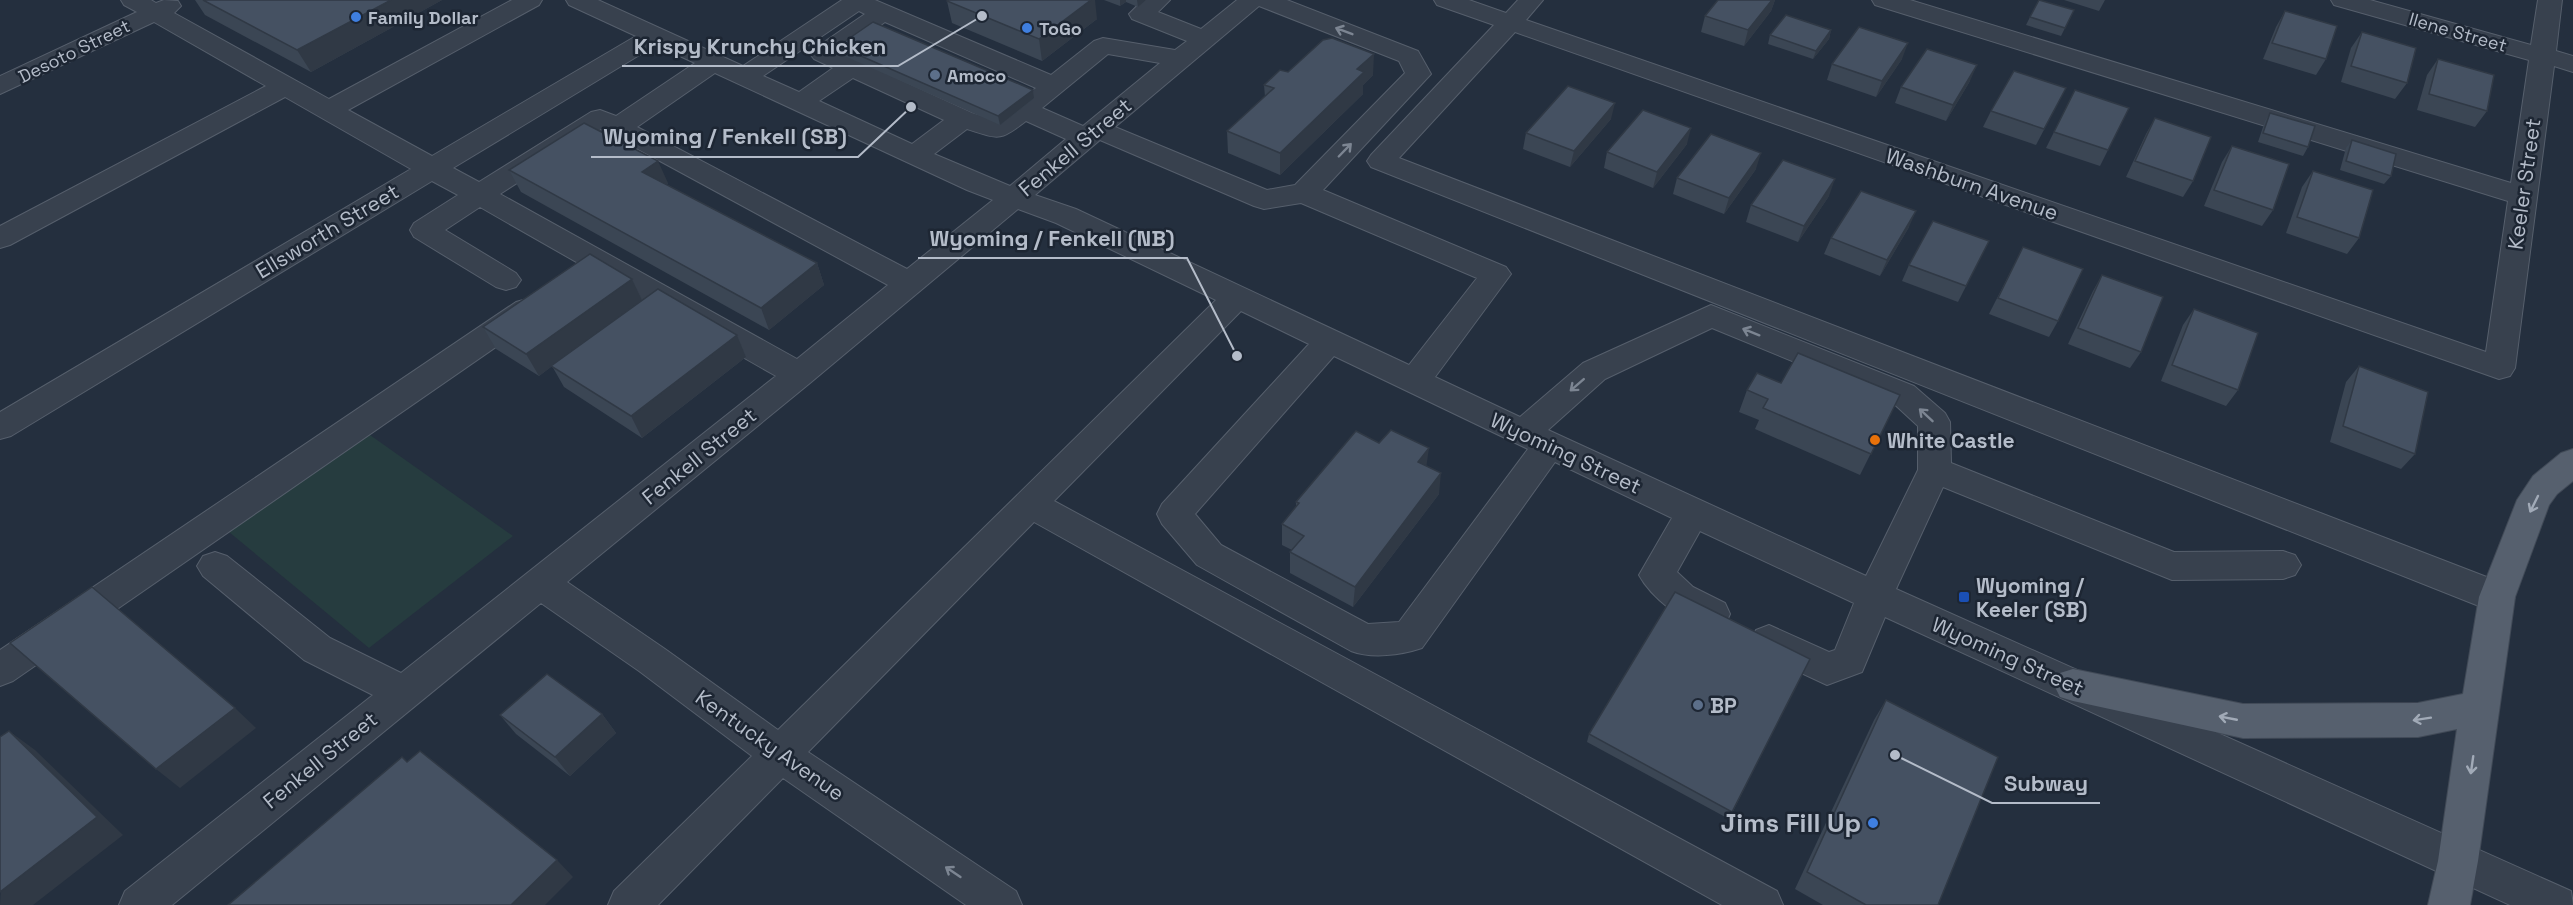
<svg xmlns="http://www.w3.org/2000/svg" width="2573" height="905" viewBox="0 0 2573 905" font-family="'Space Grotesk',sans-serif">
	<rect width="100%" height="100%" fill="#242f3e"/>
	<path fill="#263c3f" d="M370,435L513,536L369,648L229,532Z"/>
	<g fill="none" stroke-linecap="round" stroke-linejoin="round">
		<g stroke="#565f6c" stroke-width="2">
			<g id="minor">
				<path d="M121,0H151L156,3L164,0L178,1L181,6L174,13L329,99L512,0H542L539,5L348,110L432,156L636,36L569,5L566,0H598L743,66L842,0H875L1051,75L1094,41L1103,38L1175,50L1187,41L1132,19L1129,14L1143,0H1170L1158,12L1201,29L1237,0H1287L1418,51L1431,74L1323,190L1506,267L1511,274L1435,377L1520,417L1583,363L1711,305L1914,386L1945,413L1950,422L1951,463L2174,552L2283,551L2295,555L2301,565L2295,575L2283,579L2172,580L1943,487L1896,589L2571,891L2573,905H2510L1885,617L1862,672L1827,685L1756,652L1751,641L1756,630L1769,625L1829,652L1835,650L1854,603L1700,531L1677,572L1693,587L1725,603L1730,614L1725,625C1721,626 1715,629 1711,629C1687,627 1650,596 1639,575L1672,518L1555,462L1422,648C1401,655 1372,659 1351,651L1197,565L1162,524L1157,514L1162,504L1309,344L1241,311L1054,501L1777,891L1783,905H1722L1034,522L808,752L1016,891L1022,905H966L783,778L658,905H608L614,891L752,756L639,671L541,603L172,905H119L125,891L373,695L304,660L203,576L197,566L203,556L215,552L227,556L330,638L401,673L776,376L480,207L445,230L516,273L521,280L516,287L506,290L496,287L414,237L410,230L414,223L458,195L432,181L11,436L0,439V412L411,169L285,97L10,245L0,248V226L266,86L154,22L0,94V76L137,12L124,5ZM1259,6L1399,61L1405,73L1295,185L1267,190L1115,127ZM859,11L865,14L814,49L810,54L814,59L833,68L799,92L763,76ZM885,22L1036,88L994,120L972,113L841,53ZM656,45L695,63L616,116L600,110L591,112L479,182L453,168ZM1108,54L1160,63L1083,126L1042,108ZM715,73L967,190L993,200L907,269L637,127ZM853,78L944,120L912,144L819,101ZM1026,121L1066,139L1010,186L934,154L967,129C999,139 999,142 1026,121ZM601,129L888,285L797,359L500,194ZM1100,140L1254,206L1264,209L1301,203L1477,278L1409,365L1076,209L1035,195ZM1018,209L1056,223L1216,300L778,730L665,649L567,582L810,383ZM1712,328L1892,402L1918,426V470L1866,576L1548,430L1605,379ZM1334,356L1528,449L1399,622L1368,624L1221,545L1195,514Z"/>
				<path d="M1434,0H1469L1506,13L1518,0H1543L1526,20L2486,352L2508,201L1875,5L1872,0H1910L2511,183L2529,60L2334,5L2331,0H2370L2531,45L2538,0H2562L2556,51L2573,56V72L2554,66L2515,368L2510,376L2499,379L1515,32L1399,158L2510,586L2515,597L2510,608L2497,612L2484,608L1371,167L1367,161L1371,155L1494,25L1437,5Z"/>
				<path d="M527,299L538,302L542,310L538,318L13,681L0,686V650L516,302Z"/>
			</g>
		</g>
		<g stroke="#414a57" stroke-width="2">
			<path id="major" d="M2573,449V481L2557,494L2549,505L2515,597L2478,861L2470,905H2428L2438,861L2457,729L2418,737L2243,738L2073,701L2060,697L2054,685L2060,673L2073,669L2243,704L2418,703L2463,694L2479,597L2517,500L2533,476L2561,453Z"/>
		</g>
		<use href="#minor" fill="#38414e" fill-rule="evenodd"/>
		<use href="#major" fill="#56606e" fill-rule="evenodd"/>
	</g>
	<g fill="#3b4654">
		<path d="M195,0H442L311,72L205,15Z"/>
		<path d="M1104,0H1146L1138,7L1126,2L1120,6Z"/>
		<path d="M1718,0H1775L1771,11L1744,46L1701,32L1705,16Z"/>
		<path d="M2064,0H2105L2099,11Z"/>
		<path d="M947,1L1097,19L1042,61L952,23Z"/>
		<path d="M2074,10L2061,36L2026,25L2030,17Z"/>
		<path d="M2285,11L2326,59L2316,75L2263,59L2276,27Z"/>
		<path d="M1831,30L1829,39L1813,59L1768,44L1770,35Z"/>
		<path d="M2362,32L2407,83L2395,99L2341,82L2351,48Z"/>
		<path d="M838,46L1033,90L1034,98L1000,125L840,54Z"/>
		<path d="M1902,59L1876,97L1827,80L1832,64Z"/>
		<path d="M2438,59L2487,111L2475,127L2417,110L2427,75Z"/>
		<path d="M1288,72L1373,75L1363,85V94L1280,175L1228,153L1227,131L1265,97L1264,85Z"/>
		<path d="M1970,81L1946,121L1895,103L1901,87Z"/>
		<path d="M2066,88L2036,145L1983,127L1991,111Z"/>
		<path d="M2075,90L2108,150L2100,166L2046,148Z"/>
		<path d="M2270,113L2308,147L2303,156L2258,142L2265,121Z"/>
		<path d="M2155,118L2193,181L2183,197L2126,177L2146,134Z"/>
		<path d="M1611,119L1570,167L1523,149L1526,133Z"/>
		<path d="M2352,140L2391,176L2384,184L2340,170L2346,148Z"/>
		<path d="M1687,144L1653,188L1604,168L1607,152Z"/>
		<path d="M2232,146L2273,210L2262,226L2204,206L2222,162Z"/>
		<path d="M1756,169L1724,214L1673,194L1677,178Z"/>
		<path d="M509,170L668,183L666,185L817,263L824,285L769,330L521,192Z"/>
		<path d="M2313,171L2359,238L2347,254L2286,233L2302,187Z"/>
		<path d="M1829,196L1798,242L1746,222L1751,205Z"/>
		<path d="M1909,227L1880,276L1824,254L1831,238Z"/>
		<path d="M1989,241L1958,302L1902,281L1909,265Z"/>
		<path d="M2023,247L2058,321L2049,337L1989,314Z"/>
		<path d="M2102,275L2141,352L2130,368L2068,344L2093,291Z"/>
		<path d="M632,279L642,300L737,335L746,357L642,438L564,387L552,366L539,376L496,349L483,327Z"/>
		<path d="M2194,309L2238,390L2226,406L2161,381L2183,325Z"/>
		<path d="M2359,366L2415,454L2401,469L2330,442L2346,382Z"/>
		<path d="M1781,383L1900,395L1860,475L1755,429L1759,420L1739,412L1747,390Z"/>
		<path d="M1427,466L1439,494L1353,607L1290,573V552L1292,550L1282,545V524L1296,507V502Z"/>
		<path d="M1810,659L1729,819L1587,742L1589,734Z"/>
		<path d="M1886,700L1938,905H1823L1795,889L1874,720Z"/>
		<path d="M602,714L616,733L570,776L516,734L500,715Z"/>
	</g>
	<g fill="#303945">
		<path d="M391,0H442L311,72L297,50Z"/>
		<path d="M1091,0H1095L1097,19L1042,61L1039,39Z"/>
		<path d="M1120,0H1126V2L1120,6Z"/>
		<path d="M1137,0H1146L1138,7Z"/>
		<path d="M1772,0H1775L1771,11L1744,46L1748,30Z"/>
		<path d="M1831,30L1829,39L1813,59L1816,51Z"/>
		<path d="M1908,43L1902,59L1876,97L1882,81Z"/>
		<path d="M1374,54L1373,75L1363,85V94L1280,175V153L1357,69Z"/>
		<path d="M1977,65L1970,81L1946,121L1953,105Z"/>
		<path d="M1033,90L1034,98L1000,125L998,116Z"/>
		<path d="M1615,103L1611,119L1570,167L1574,151Z"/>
		<path d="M1691,128L1687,144L1653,188L1657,172Z"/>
		<path d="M1761,153L1756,169L1724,214L1729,198Z"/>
		<path d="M658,161L668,183L651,194L642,172Z"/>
		<path d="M1835,179L1829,196L1798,242L1804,226Z"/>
		<path d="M1916,211L1909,227L1880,276L1887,260Z"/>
		<path d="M817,263L824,285L769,330L761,308Z"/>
		<path d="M632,279L642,300L539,376L526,354Z"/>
		<path d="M737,335L746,357L642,438L631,416Z"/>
		<path d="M1429,448L1426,469L1418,462Z"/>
		<path d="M1441,473L1439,494L1353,607L1355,587Z"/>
		<path d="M235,708L256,728L180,788L156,769Z"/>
		<path d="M602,714L616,733L570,776L555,757Z"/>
		<path d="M9,731L35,750L123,835L33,905H0Z"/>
		<path d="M557,860L573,877L545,905H511Z"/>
	</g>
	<g fill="#455162" stroke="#303945" stroke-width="1.5">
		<path d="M203,0H391L297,50Z"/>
		<path d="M949,0H1091L1039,39L947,1Z"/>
		<path d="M1718,0H1772L1748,30L1705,16Z"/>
		<path d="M2039,0L2074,10L2065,28L2030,17Z"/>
		<path d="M2285,11L2337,26L2326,59L2272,43Z"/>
		<path d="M1786,15L1831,30L1816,51L1770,35Z"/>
		<path d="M873,22L1033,90L998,116L838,46Z"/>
		<path d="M1859,27L1908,43L1882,81L1832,64Z"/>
		<path d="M2362,32L2416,48L2407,83L2351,66Z"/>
		<path d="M1332,38L1374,54L1357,69L1364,72L1280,153L1227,131L1274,88L1264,85L1280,70L1288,72L1323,40Z"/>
		<path d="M1927,49L1977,65L1953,105L1901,87Z"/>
		<path d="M2438,59L2494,75L2487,111L2429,94Z"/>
		<path d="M2014,71L2066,88L2044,129L1991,111Z"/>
		<path d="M1568,86L1615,103L1574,151L1526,133Z"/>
		<path d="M2075,90L2129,108L2108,150L2054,132Z"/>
		<path d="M1643,110L1691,128L1657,172L1607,152Z"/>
		<path d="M2270,113L2315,126L2308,147L2263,133Z"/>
		<path d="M2155,118L2211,137L2193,181L2135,161Z"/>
		<path d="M584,123L658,161L642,172L817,263L761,308L509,170Z"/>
		<path d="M1711,134L1761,153L1729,198L1677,178Z"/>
		<path d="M2352,140L2396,154L2391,176L2346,161Z"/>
		<path d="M2232,146L2289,164L2273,210L2214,190Z"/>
		<path d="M1783,160L1835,179L1804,226L1751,205Z"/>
		<path d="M2313,171L2373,190L2359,238L2297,217Z"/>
		<path d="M1861,191L1916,211L1887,260L1831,238Z"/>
		<path d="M1933,221L1989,241L1966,286L1909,265Z"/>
		<path d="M2023,247L2083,269L2058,321L1998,298Z"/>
		<path d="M590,254L632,279L526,354L483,327Z"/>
		<path d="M2102,275L2163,297L2141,352L2078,328Z"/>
		<path d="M658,289L737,335L631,416L551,366Z"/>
		<path d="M2194,309L2258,333L2238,390L2172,365Z"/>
		<path d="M1798,353L1900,395L1871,454L1763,408L1768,399L1747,390L1757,373L1781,383Z"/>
		<path d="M2359,366L2428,392L2415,454L2343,426Z"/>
		<path d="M1391,430L1429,448L1418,462L1441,473L1355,587L1290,552L1304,536L1282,524L1299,503L1296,502L1356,431L1379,443Z"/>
		<path d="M92,587L235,708L156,769L10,643Z"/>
		<path d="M1675,592L1810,659L1732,812L1589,734Z"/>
		<path d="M547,674L602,714L555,757L500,715Z"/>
		<path d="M1886,700L1998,757L1938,905H1866L1807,872Z"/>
		<path d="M9,731L97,817L0,892V737Z"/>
		<path d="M420,751L557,860L511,905H228L402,757L407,762Z"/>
	</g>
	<defs><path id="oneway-shaft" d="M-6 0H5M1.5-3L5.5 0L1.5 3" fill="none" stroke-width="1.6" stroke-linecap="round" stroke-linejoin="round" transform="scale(1.5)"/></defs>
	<g stroke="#7c8592">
		<use href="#oneway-shaft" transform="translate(1344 31) rotate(-159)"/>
		<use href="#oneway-shaft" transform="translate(1345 150) rotate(-46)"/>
		<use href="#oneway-shaft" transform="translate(1751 332) rotate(-158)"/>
		<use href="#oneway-shaft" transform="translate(1577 385) rotate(139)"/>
		<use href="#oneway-shaft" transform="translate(1926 415) rotate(-137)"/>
		<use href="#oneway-shaft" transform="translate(953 872) rotate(-146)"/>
	</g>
	<g stroke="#a1aab7">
		<use href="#oneway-shaft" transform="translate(2534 504) rotate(116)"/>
		<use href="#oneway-shaft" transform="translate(2228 718) rotate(-169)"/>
		<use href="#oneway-shaft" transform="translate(2422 719) rotate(171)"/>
		<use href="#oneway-shaft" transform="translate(2472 765) rotate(98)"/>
	</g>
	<g fill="#3f7fe0" stroke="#1d2633" stroke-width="2">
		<circle cx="356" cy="17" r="6"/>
		<circle cx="1027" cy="28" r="6"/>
		<circle cx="1873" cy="823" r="6"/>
	</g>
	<g fill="#5c6f8a" stroke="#1d2633" stroke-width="2">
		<circle cx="935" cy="75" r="6"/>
		<circle cx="1698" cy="705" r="6"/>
	</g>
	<circle fill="#e8710a" stroke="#1d2633" stroke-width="2" cx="1875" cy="440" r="6"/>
	<rect fill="#1a4fb4" stroke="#1d2633" stroke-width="2" x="1958" y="591" width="12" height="12" rx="3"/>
	<g text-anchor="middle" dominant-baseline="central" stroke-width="5" stroke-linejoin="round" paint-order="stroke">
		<g font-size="18" font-weight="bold" fill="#b4bcc9" stroke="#1d2633" text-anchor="start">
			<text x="368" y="17">Family Dollar</text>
			<text x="1039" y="28">ToGo</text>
			<text x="947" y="75">Amoco</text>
		</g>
		<g font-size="18" fill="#b4bcc9" stroke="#1d2633">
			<text transform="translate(2458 32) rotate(16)">Ilene Street</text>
			<text transform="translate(74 51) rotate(-26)">Desoto Street</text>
		</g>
		<g font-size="21" fill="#b4bcc9" stroke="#1d2633">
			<text transform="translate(1075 147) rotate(-40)">Fenkell Street</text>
			<text transform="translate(1972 184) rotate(19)">Washburn Avenue</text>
			<text transform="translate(2524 184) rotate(-82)">Keeler Street</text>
			<text transform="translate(327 231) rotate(-31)">Ellsworth Street</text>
			<text transform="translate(1566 453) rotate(25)">Wyoming Street</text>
			<text transform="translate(699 456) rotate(-39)">Fenkell Street</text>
			<text transform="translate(2008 656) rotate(24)">Wyoming Street</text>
			<text transform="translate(770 745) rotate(35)">Kentucky Avenue</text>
			<text transform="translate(320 760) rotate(-39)">Fenkell Street</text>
		</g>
		<g font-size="21" font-weight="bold" fill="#b4bcc9" stroke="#1d2633" text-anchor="start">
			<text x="1887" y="440">White Castle</text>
			<text x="1976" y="585">Wyoming /<tspan x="1976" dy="24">Keeler (SB)</tspan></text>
			<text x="1710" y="705">BP</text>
		</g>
		<g font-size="26" font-weight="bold" fill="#b4bcc9" stroke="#1d2633" text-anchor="end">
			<text x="1861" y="823">Jims Fill Up</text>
		</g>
	</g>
	<path fill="none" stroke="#b4bcc9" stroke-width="2" d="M982 16L898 66H622M911 107L858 157H591M1237 356L1187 258H918M1895 755L1992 803H2100"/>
	<g fill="#b4bcc9" stroke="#1d2633" stroke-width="2">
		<circle cx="982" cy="16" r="6"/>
		<circle cx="911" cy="107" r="6"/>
		<circle cx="1237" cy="356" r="6"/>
		<circle cx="1895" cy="755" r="6"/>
	</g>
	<g font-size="22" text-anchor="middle" font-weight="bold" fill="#b4bcc9" stroke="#1d2633" stroke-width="5" stroke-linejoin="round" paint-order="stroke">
		<text x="760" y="54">Krispy Krunchy Chicken</text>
		<text x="725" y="144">Wyoming / Fenkell (SB)</text>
		<text x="1052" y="246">Wyoming / Fenkell (NB)</text>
		<text x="2046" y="791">Subway</text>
	</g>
</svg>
